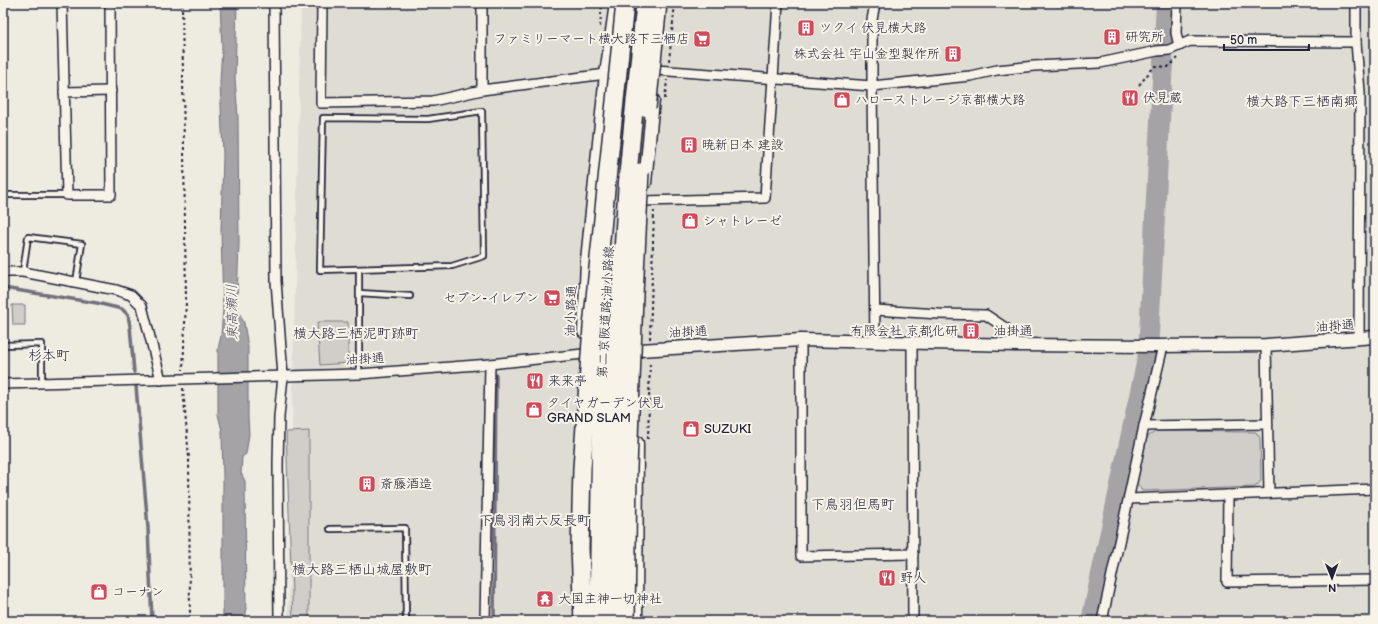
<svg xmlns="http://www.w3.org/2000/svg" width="1378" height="624" viewBox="0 0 1378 624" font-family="'Balsamiq Sans','Klee One',sans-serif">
	<rect width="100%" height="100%" fill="#eeebe1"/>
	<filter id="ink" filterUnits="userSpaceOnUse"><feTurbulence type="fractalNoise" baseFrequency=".025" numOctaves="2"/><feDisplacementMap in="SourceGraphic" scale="8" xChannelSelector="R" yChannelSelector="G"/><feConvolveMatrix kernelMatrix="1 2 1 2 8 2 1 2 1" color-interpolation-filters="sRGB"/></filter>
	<g filter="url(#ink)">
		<path fill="#dfdcd4" d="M301,3H1375V621H288Z"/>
		<g fill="#d1cdc9" stroke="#7a7882">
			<path d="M12,305H25V325H13Z"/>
			<path d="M317,322H348V363L320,365Z"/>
			<path d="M309,431V621H293L286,432Z"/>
			<path d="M1157,431L1256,432L1260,438L1261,481L1255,487L1142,491L1137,483L1147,437Z"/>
		</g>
		<path fill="#a6a3a6" stroke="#716f7b" d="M220,3H237L235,78L238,117L239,243L237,298L238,310L244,323L248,347V418L249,434L246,454L242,457L241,473L245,481L246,621H223V477L222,431L218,414V349L221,336L223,309L221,230L223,155L220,82L222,47Z"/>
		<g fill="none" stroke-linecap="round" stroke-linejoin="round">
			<g stroke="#716f7b" stroke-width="3.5">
				<path d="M3,288L97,303L122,309L128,315L130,326L134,372"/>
				<path d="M136,386L148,528L152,621"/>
				<path d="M494,621L496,375"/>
			</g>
			<path stroke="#a6a3a6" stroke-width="20" d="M1091,621L1148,354L1166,3"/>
			<g stroke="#22223b" stroke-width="8">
				<g id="service">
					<path d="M482,111L484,256L452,266L320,270L323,118L428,119Z"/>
					<path d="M3,195H67"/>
					<path d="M23,272L28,237L82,244L76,282"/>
					<path d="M359,293L410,296"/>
					<path d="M3,345L42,344V383"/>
					<path d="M359,374V269"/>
					<path d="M330,529L405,528L406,621"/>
				</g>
			</g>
			<g stroke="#22223b" stroke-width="12">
				<g id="minor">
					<path d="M62,3L67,195H111L110,3"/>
					<path d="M274,3L276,281L283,376L279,417L278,464L279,621"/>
					<path d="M322,3L321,103L433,101L482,90L606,74L656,70L872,86L970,76L997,70L1034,66L1100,63L1157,51L1169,50L1190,41L1356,42"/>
					<path d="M482,3V90"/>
					<path d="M875,3L872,20V86L875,342"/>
					<path d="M1177,3L1176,33L1179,46"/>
					<path d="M1356,3V42L1360,92L1359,338"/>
					<path d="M64,92L111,91"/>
					<path d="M643,201L765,198L778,3"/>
					<path d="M3,272H23L116,290L131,295L142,306L161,380"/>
					<path d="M875,310L939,314L986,315L1007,329L1016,345"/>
					<path d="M801,340V556L913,554"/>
					<path d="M912,343L913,621"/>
					<path d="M1266,345L1269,493"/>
					<path d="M3,384L359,374L490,364L583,354"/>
					<path d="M1144,426L1267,424"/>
					<path d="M1228,495L1227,582L1375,580"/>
					<path d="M1129,499L1375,489"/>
					<path d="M485,621L490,364"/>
					<path d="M1102,621L1144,426L1163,346"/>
				</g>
			</g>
			<g stroke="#22223b" stroke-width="15">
				<g id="tertiary">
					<path d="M645,183L653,100"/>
					<path d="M584,332L587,260L606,74L616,3"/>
					<path d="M624,351L801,340L1016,345L1156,346L1266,345L1375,337"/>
					<path d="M636,621L637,443"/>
				</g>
			</g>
			<g stroke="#22223b" stroke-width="2" stroke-dasharray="3 3" stroke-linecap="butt">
				<path d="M182,3L186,301L183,370"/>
				<path d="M600,27L602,3"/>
				<path d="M669,61L675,3"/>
				<path d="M1155,66L1168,67L1178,58"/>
				<path d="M1139,85L1153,68"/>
				<path d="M665,99L667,80"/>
				<path d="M650,339L654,211"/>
				<path d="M183,388L189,458L190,621"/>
				<path d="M648,439L650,361"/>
			</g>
			<use href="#service" stroke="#f7f3e8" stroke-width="4.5"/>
			<use href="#minor" stroke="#f7f3e8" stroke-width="9"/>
			<use href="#tertiary" stroke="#f7f3e8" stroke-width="12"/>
			<g stroke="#22223b" stroke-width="20" stroke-linecap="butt">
				<g id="motorway-bridge">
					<path d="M647,108L658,3"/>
					<path d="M583,621L580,548L582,468L592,327L625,3"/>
					<path d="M598,621L601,420L606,297"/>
					<path d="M613,621C613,482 617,343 626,204C630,137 639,70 645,3"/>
					<path d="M626,621L628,469L634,295L640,172"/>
				</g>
			</g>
			<use href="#motorway-bridge" stroke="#f7f3e8" stroke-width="17"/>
		</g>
	</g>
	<defs>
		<g id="building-square" transform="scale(0.9)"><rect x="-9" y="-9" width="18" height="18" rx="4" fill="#d1495b" stroke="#f7f3e8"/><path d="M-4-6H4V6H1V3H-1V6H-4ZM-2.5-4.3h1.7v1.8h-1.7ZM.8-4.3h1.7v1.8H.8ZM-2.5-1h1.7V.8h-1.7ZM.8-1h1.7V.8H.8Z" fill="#fff"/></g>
		<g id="supermarket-square" transform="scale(0.9)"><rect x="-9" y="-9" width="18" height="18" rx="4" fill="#d1495b" stroke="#f7f3e8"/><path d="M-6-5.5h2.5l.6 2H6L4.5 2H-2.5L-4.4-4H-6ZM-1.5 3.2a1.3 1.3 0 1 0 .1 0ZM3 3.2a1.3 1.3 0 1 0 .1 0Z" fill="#fff"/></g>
		<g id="restaurant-square" transform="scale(0.9)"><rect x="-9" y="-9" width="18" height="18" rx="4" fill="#d1495b" stroke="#f7f3e8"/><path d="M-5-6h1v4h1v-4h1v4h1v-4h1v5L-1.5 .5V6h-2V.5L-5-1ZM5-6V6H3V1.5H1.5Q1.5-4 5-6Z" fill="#fff"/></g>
		<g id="shop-square" transform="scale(0.9)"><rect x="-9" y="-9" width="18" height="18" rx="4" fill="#d1495b" stroke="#f7f3e8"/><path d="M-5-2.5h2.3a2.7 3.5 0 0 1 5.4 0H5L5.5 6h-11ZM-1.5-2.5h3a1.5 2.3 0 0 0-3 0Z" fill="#fff"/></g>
		<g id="temple-square" transform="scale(0.9)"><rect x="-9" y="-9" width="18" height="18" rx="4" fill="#d1495b" stroke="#f7f3e8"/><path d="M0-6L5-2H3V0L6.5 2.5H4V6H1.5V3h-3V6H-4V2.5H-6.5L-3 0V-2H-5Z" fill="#fff"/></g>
	</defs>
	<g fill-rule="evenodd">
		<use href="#building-square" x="806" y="28"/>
		<use href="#building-square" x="1112" y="37"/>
		<use href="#supermarket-square" x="702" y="39"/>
		<use href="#building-square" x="953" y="54"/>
		<use href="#restaurant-square" x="1130" y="98"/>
		<use href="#shop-square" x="842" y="100"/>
		<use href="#building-square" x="689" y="145"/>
		<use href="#shop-square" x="690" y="221"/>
		<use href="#supermarket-square" x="552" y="298"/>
		<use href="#building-square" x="971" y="331"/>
		<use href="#restaurant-square" x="535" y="381"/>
		<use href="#shop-square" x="534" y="410"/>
		<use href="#shop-square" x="691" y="429"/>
		<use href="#building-square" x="367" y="484"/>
		<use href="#restaurant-square" x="887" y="578"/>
		<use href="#shop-square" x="99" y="592"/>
		<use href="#temple-square" x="545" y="599"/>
	</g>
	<g text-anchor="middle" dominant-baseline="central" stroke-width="4" stroke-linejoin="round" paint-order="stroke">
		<g font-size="13" fill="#22223b" stroke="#f7f3e8" text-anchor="start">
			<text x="819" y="28">ツクイ 伏見横大路</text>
			<text x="1125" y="37">研究所</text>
			<text x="689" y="39" text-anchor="end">ファミリーマート横大路下三栖店</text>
			<text x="940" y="54" text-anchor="end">株式会社 宇山金型製作所</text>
			<text x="1143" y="98">伏見蔵</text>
			<text x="855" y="100">ハローストレージ京都横大路</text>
			<text x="702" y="145">暁新日本 建設</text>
			<text x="703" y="221">シャトレーゼ</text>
			<text x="539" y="298" text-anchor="end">セブン-イレブン</text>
			<text x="958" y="331" text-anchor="end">有限会社 京都化研</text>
			<text x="548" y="381">来来亭</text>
			<text x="547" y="403">タイヤガーデン伏見<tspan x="547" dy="15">GRAND SLAM</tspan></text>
			<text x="704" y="429">SUZUKI</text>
			<text x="380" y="484">斎藤酒造</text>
			<text x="900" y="578">野人</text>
			<text x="112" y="592">コーナン</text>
			<text x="558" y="599">大国主神一切神社</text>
		</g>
		<g font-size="13" fill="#22223b" stroke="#f7f3e8">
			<text transform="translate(571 311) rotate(-88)">油小路通</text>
			<text transform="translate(606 312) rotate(-87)">第二京阪道路;油小路線</text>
			<text transform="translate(1335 326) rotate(-4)">油掛通</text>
			<text transform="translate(1013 331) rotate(1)">油掛通</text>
			<text transform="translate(688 332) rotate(-3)">油掛通</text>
			<text transform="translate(365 359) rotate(-3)">油掛通</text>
		</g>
		<g font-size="14" fill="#22223b" stroke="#f7f3e8">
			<text x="1302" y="101">横大路下三栖南郷</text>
			<text x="356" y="333">横大路三栖泥町跡町</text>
			<text x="49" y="355">杉本町</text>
			<text x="853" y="504">下鳥羽但馬町</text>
			<text x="535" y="520">下鳥羽南六反長町</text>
			<text x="362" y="569">横大路三栖山城屋敷町</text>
		</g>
		<g font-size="14" font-style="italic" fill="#504f60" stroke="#f7f3e8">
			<text transform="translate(232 312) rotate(-91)">東高瀬川</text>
		</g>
	</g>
	<rect width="1378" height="624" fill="none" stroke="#f7f3e8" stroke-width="16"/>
	<rect x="8" y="8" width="1362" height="608" fill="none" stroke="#22223b" stroke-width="1.5" filter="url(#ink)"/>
	<g transform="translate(1332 578) rotate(179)" stroke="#f7f3e8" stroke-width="3" paint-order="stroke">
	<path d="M0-3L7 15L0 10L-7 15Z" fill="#22223b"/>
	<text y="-6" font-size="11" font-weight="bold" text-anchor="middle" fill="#22223b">N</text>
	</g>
	<path d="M1224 44v6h85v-6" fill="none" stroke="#22223b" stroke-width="2"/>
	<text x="1230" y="44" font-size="12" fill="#22223b" stroke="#f7f3e8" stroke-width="3" paint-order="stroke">50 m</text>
</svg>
